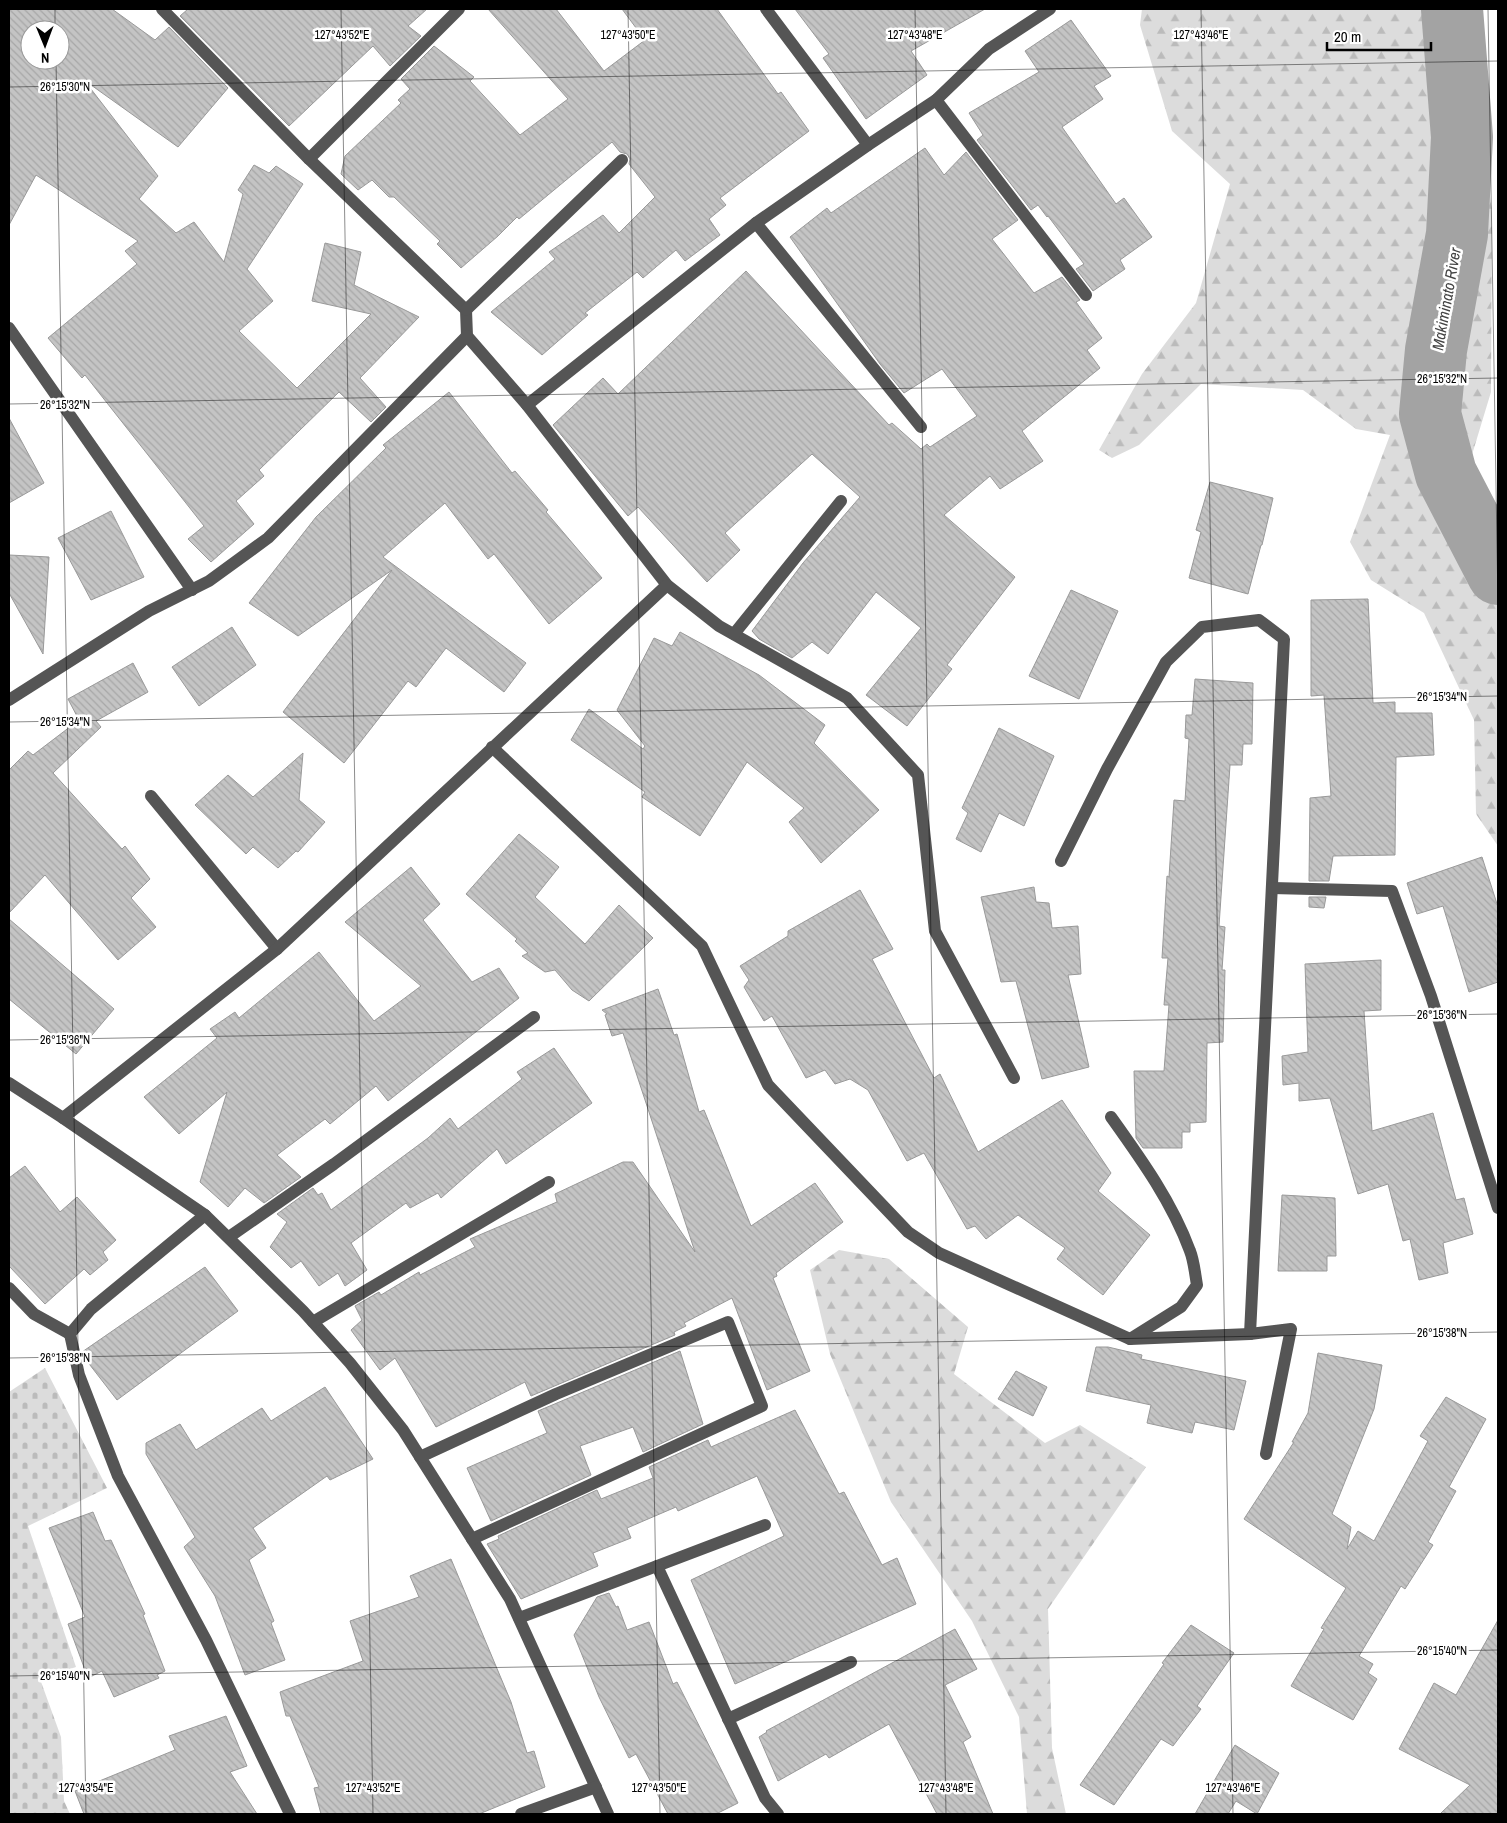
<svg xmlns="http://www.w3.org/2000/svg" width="1507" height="1823" viewBox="0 0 1507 1823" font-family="'Archivo Narrow',sans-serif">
	<defs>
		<pattern id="forest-firs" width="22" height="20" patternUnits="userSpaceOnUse" patternTransform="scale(1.25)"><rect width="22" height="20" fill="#dcdcdc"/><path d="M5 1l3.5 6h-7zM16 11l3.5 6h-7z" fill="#bbb"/></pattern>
		<pattern id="cemetery-stones" width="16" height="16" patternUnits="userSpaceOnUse" patternTransform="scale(1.25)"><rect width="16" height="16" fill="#dcdcdc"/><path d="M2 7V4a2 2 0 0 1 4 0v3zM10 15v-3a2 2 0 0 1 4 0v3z" fill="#bbb"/></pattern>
		<pattern id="building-back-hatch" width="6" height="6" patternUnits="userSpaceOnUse" patternTransform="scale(1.25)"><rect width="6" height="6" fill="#c4c4c4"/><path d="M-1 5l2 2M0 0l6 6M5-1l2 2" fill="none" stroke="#a7a7a7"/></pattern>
	</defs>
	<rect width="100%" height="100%" fill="#fff"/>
	<g fill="url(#forest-firs)">
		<path d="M1142,9H1444L1473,65L1492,212L1491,392L1471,458L1498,507V846L1476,814L1474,720L1424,613L1371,580L1350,542L1390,435L1356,429L1303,390L1201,384L1139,445L1112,458L1099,450L1142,374L1196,303L1230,184L1172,131L1140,25Z"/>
		<path d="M839,1250L889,1259L968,1327L954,1374L1045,1443L1080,1425L1146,1467L1048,1609L1052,1748L1066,1814H1027L1019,1717L972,1621L891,1502L830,1354L810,1270Z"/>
	</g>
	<path fill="url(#cemetery-stones)" d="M45,1368L107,1488L28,1526L76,1667L40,1679L61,1737L64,1801L70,1814H9V1392Z"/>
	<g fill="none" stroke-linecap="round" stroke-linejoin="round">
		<path stroke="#a3a3a3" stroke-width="62" d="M1452,9L1462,137L1457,234L1436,350L1430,414L1446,474L1498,574"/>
	</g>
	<g fill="url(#building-back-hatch)" stroke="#999" fill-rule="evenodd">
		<path d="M9,9H112L155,40L169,27L228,88L178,147L84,80L158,176L139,199L176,233L194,222L224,262L243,194L238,190L254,165L269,173L276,166L303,184L247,269L273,301L239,331L297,388L371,314L312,301L325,243L361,252L354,285L419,317L360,378L386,407L371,422L339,392L259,470L264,476L236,501L254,524L211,562L188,539L204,526L85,375L82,378L48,338L137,264L125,251L138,241L36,175L9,225ZM30,30H60V60H30Z"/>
		<path d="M188,9H427L408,26L421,36L390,66L373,46L289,126L180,16Z"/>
		<path d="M488,9H556L604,71L645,40L622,9H717L778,94L781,92L809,131L720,198L726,205L709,219L720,235L685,261L676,250L643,278L637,272L585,313L588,315L542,355L491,312L555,259L549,252L603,215L619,233L655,197L629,164L630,159L627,154L620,152L612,142L519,219L517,217L498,236L461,268L437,244L440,241L394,197H389L372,180L358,190L341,174L345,156L401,103L398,100L410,89L401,79L434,46L474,77L470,81L520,135L568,99Z"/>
		<path d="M795,9H985L911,51L927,75L866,119L823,58L829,54Z"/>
		<path d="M1071,20L1111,76L1094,86L1103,99L1062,127L1116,204L1124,198L1152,237L1120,260L1125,269L1093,291L1076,269L1084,264L1048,216L1047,217L1038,205L1031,210L977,140L983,135L969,113L1039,72L1025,51Z"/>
		<path d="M925,148L944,175L966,152L1018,220L992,239L1034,293L1062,277L1080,300L1076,302L1102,338L1087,350L1100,368L1022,431L1043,461L1000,489L990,476L944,515L1015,577L947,665L952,669L907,726L866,695L921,628L876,592L828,654L812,642L792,658L759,639L752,631L803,563L860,497L812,454L725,533L740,550L707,582L638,507L628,516L553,425L603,378L618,394L746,271L889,425L892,423L921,449L927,444L930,447L977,416L942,369L904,393L880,364L790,237L827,208L831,213Z"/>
		<path d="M449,392L512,473L515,471L548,510L546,512L602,578L549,624L494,554L488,559L445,503L383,557L526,663L504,692L446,648L416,687L408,681L344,763L283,712L392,570L298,636L249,603L316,517L386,448L383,445Z"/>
		<path d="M9,418L44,483L9,503Z"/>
		<path d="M1210,482L1273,498L1262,545H1261L1248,594L1189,578L1201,532L1196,530Z"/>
		<path d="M111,511L144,577L91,600L58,538Z"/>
		<path d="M9,555L49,557L43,654L9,593Z"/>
		<path d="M1071,590L1118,611L1079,699L1029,676Z"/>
		<path d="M1368,599L1373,703L1395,702V713H1432L1434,755L1396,757L1395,855L1333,856L1329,881H1309L1310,798L1331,796L1324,695L1311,696V600Z"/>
		<path d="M232,627L256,665L199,706L172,667Z"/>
		<path d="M680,632L759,675L825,725L814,743L879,810L821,863L789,822L804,808L747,762L700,836L642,797L645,792L571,740L589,709L643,749L645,746L617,710L654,638L672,646Z"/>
		<path d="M133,663L148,692L96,721L101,727L53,773L122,849L125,846L150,879L131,898L156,927L118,960L45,875L9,913V770L28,751L33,755L79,720L68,699Z"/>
		<path d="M1195,679L1253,683L1252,744H1243L1242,765H1230L1219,926L1225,927L1222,970H1225L1223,1042L1207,1043L1206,1122L1190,1123V1132H1182V1148H1143L1136,1138L1134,1071H1164L1169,1005H1164L1168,958H1162L1167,876L1169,877L1174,800L1185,801L1189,739L1185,738L1186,715H1192Z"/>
		<path d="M999,728L1054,756L1024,826L999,813L981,852L956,839L968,813L962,808Z"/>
		<path d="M303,753L299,800L325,822L298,852L296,851L278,868L253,847L246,854L195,805L228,775L253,797Z"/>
		<path d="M519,834L559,867L535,897L585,944L619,905L653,938L589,1001L572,990L555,970L545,972L522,956L528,953L515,941L517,939L466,894Z"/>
		<path d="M1482,857L1498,907V982L1469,992L1443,906L1417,914L1407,883Z"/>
		<path d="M411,867L440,904L423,920L472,982L499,968L519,998L388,1101L376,1086L330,1124L325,1119L277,1155L301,1177L264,1203L245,1188L228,1207L200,1182L227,1092L179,1134L144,1097L217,1038L210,1029L235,1012L239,1018L319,952L374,1021L421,986L345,922Z"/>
		<path d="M1034,887L1036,902L1049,903L1052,928L1078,926L1081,974L1068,975L1089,1067L1042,1079L1016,981L1001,982L981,897Z"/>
		<path d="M860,890L893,949L872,959L934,1078L940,1074L978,1152L1062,1100L1111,1173L1098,1191L1150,1235L1103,1295L1057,1259L1065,1248L1018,1215L986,1239L975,1226L967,1229L924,1153L907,1161L868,1090L850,1079L835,1084L825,1070L806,1078L772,1016L764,1021L744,987L749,980L740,966L788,936V931Z"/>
		<path d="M1309,897H1326L1324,908L1309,907Z"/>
		<path d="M9,919L114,1009L76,1054L9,999Z"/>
		<path d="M1381,960V1010L1364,1011L1372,1131L1433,1113L1456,1200L1464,1198L1473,1234L1443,1243L1448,1273L1419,1280L1410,1239L1403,1241L1388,1184L1358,1194L1330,1098L1299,1101V1083L1283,1085L1282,1056L1308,1052L1305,964Z"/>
		<path d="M658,989L674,1035L677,1034L699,1112L704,1110L751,1226L815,1183L843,1222L776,1273L777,1276L773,1278L810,1371L767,1390L732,1298L684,1323L686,1326L674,1332L675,1335L531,1396L525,1382L436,1427L395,1358L380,1370L351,1330L362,1320L355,1306L379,1292L381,1295L419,1272L420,1275L475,1247L470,1239L557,1202L555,1194L623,1162H633L695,1252L623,1033L612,1036L605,1015L607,1014L602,1010Z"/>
		<path d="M554,1048L592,1103L506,1164L497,1149L441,1198L438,1193L410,1208L406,1203L351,1243L367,1270L345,1286L338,1273L319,1286L301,1261L291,1268L270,1247L287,1222L277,1214L313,1188L318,1195L322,1193L331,1210L428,1138L450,1118L458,1129L522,1079L517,1072Z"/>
		<path d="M25,1166L60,1212L77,1197L116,1240L103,1252L108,1260L90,1275L84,1269L45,1304L9,1266V1178Z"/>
		<path d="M1282,1195L1335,1198L1336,1256H1327V1271H1278Z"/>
		<path d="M205,1267L238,1311L117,1400L83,1356L82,1352Z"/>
		<path d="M1096,1347H1108L1142,1355L1141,1359L1246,1381L1234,1430L1195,1422L1192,1433L1147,1423L1151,1405L1086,1391Z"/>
		<path d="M680,1351L703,1424L643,1452L633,1427L580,1446L591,1475L491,1521L467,1468L547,1433L538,1411Z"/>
		<path d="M1318,1353L1382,1365L1374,1409L1332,1514L1351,1527L1347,1549L1358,1531L1374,1541L1428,1441L1420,1436L1446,1397L1486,1419L1449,1487L1456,1491L1428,1542L1433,1545L1405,1589L1401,1586L1359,1656L1373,1664L1368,1673L1377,1679L1353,1720L1291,1686L1324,1629L1321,1628L1346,1588L1244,1519L1294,1442H1292L1308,1413Z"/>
		<path d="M1016,1371L1047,1387L1033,1416L998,1399Z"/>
		<path d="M325,1387L373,1459L330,1480L327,1476L253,1528L266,1548L249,1560L274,1621L271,1623L285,1660L245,1675L215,1596L184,1547L195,1537L146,1454V1443L180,1424L196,1450L262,1408L271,1421Z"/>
		<path d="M795,1410L839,1494L844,1492L882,1565L897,1558L916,1604L735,1684L691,1580L784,1536L757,1476L678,1511L676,1507L627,1528L631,1538L593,1553L598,1566L521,1599L487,1544L499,1539L498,1536L597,1490L601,1499L653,1478L649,1467L708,1440L711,1447Z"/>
		<path d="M93,1512L105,1541L111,1540L145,1614L143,1615L165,1671L157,1675L159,1678L114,1697L102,1671L88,1678L68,1624L85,1617L49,1528Z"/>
		<path d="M451,1559L511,1702L527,1753L534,1751L545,1787L479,1814H321L314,1788L319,1787L290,1716H286L280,1692L363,1661L350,1621L419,1597L410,1576Z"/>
		<path d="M609,1593L616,1607L618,1606L627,1630L649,1622L673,1684L677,1682L738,1803L716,1814H668L636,1754L629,1758L599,1697L574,1635L597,1597Z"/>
		<path d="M1498,1620V1814H1440L1470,1785L1399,1749L1434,1683L1456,1695Z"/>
		<path d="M1191,1625L1234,1653L1197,1706L1201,1709L1173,1746L1161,1739L1114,1805L1080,1785L1164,1664L1162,1663Z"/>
		<path d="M955,1629L977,1669L945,1685L971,1737L963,1742L993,1814H937L889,1724L829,1758L826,1754L778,1781L759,1737L767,1732L766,1731Z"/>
		<path d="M226,1716L247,1766L230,1772L257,1814H84L75,1791L175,1750L169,1736Z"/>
		<path d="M1235,1745L1279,1773L1257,1814L1236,1801L1228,1814H1195Z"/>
	</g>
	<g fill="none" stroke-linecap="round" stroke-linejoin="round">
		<g stroke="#555" stroke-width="12">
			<path d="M162,9L309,159L466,310L467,336L527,405L667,585L719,626L847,698L918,775L935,931L1014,1078"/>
			<path d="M766,9L868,145"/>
			<path d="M936,100L989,49L1050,9"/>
			<path d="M309,159L459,9"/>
			<path d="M756,223L868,145L936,100L1086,295"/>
			<path d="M466,310L622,160"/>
			<path d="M9,328L192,590"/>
			<path d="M527,405L756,223L921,427"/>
			<path d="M734,634L841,501"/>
			<path d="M9,700L149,611L209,581L268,538L467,336"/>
			<path d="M492,747L702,946L768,1085L908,1232L939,1253L1130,1339L1250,1334L1291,1329L1266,1454"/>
			<path d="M151,796L277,949"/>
			<path d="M1061,861L1107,769L1166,662L1202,627L1259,620L1284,639L1250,1334"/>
			<path d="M1272,888L1392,891L1431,996L1498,1208"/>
			<path d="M9,1083L63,1118L205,1215L303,1311L350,1363L403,1430L510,1599L608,1814"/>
			<path d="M1111,1117C1141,1159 1172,1202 1190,1251C1194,1261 1195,1274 1197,1285L1181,1307L1130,1339"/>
			<path d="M63,1118L277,949L667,585"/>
			<path d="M205,1215L91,1309L70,1334L79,1375L118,1476L206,1640L290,1814"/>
			<path d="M229,1237L334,1164L534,1017"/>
			<path d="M9,1288L34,1314L70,1334"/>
			<path d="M313,1322L549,1182"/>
			<path d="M420,1457L556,1394L728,1322L762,1406L472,1539"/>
			<path d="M657,1566L765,1525"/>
			<path d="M519,1618L657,1566L765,1798L778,1814"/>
			<path d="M728,1719L851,1662"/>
			<path d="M521,1814L596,1787"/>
		</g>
	</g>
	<path fill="none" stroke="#000" stroke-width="1" stroke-opacity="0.45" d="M55,9V30M341,9L373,1814M628,9L660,1814M915,9L946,1814M1201,9L1233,1814M1488,9L1498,604M56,60L86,1814M9,87L1498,61M9,404L1498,378M9,722L1498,696M9,1040L1498,1014M9,1358L1498,1332M9,1676L1498,1650"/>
	<g text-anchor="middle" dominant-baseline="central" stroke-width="5" stroke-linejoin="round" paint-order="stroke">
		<g font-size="16" font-style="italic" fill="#444" stroke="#fff">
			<text transform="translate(1446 299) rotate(-80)">Makiminato River</text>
		</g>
	</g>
	<g font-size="12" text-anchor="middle" fill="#000" stroke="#fff" stroke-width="5" stroke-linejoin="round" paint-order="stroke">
		<text x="342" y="39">127°43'52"E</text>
		<text x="628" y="39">127°43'50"E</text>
		<text x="915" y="39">127°43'48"E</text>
		<text x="1201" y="39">127°43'46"E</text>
		<text x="65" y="91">26°15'30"N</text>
		<text x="1442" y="383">26°15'32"N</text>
		<text x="65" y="409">26°15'32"N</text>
		<text x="1442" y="701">26°15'34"N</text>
		<text x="65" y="726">26°15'34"N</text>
		<text x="1442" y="1019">26°15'36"N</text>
		<text x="65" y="1044">26°15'36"N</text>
		<text x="1442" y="1337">26°15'38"N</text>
		<text x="65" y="1362">26°15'38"N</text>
		<text x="1442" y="1655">26°15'40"N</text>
		<text x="65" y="1680">26°15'40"N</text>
		<text x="86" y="1792">127°43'54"E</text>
		<text x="373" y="1792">127°43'52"E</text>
		<text x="659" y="1792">127°43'50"E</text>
		<text x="946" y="1792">127°43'48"E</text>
		<text x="1233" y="1792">127°43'46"E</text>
	</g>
	<rect width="1507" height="1823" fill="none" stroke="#000000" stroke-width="20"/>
	<g transform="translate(45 45) rotate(179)"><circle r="24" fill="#ffffff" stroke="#999999"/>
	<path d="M0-4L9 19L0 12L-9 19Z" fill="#000000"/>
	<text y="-8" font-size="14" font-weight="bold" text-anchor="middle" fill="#000000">N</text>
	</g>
	<path d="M1327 42v8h104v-8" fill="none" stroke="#000000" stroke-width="2.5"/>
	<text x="1334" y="42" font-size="15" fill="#000000" stroke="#ffffff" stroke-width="4" paint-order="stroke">20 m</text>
</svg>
